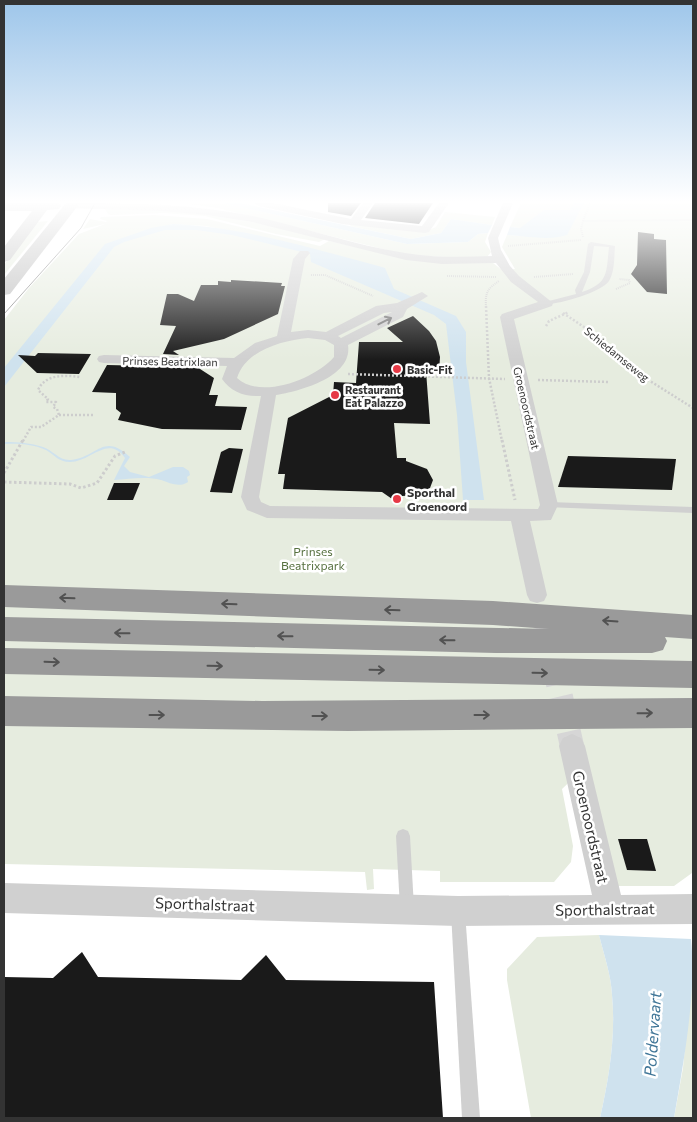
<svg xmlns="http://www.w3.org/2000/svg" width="697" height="1122" viewBox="0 0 697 1122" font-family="Commissioner,sans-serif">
	<rect width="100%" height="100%" fill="#fff"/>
	<g fill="#e6ecdf" fill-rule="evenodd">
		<path d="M181,203H222L407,244L468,242L478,234L488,233L485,242L491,252L487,257L464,258L407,255L218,208Z"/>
		<path d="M521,203H693L692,873L674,886H616L586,766L562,789L573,846L571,862L554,882H440V871L373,869L374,889L367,890L365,872L4,864V320L29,288L79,234L105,224L83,229L90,219L106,222L107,221L100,219L101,217L154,215L207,219L320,246L329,241L416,261L493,263L502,270L515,269L502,247L507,235L522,236L520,228L510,227ZM173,224L206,226L260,237L166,226Z"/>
		<path d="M164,208L263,224L325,239L319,242L276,234L205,216L164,213L111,215L108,214L105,209Z"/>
		<path d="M445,212L495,217L492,225L451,219L441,233L411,239L350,226L352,224L427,231L436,227Z"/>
		<path d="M48,221L4,275V265L36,222Z"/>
		<path d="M599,935C604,955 611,975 612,995C616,1036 609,1078 600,1118H531L507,980V969L537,937Z"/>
		<path d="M693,960V1118H674L683,1068Z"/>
	</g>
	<g fill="#cfe2ee">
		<path d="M222,203H240L411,239L441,233L451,219L492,225L488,233L478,234L468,242L407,244Z"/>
		<path d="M574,203H584L567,235C548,241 527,236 507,235L510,227L520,228L544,210H570Z"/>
		<path d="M173,224C244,227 314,249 382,267L385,268L394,289L456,316L466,332V362L484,500H463L457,415L446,324L434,315L311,262L310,254L232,235L196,230H165L124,242L114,247L4,387V368L105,244L151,228Z"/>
		<path d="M5,442C18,442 31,443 43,447C53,450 59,461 71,460C98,457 103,432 130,457L124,466L130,472L149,477L173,467H183L189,471L190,475L187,477L188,482C179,488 170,483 161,480C147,476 129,479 114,480L125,458C108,434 91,462 70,462C58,462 55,455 46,450C33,444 18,443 4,444Z"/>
		<path d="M599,935L691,939C697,992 683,1065 674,1118H600C609,1078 616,1036 612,995C611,975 604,955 599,935Z"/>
	</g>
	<g fill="#1a1a1a">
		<path d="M328,203H361L351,216L328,212Z"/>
		<path d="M375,203H433L419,224L365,218Z"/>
		<path d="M638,232L654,234V239L666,240L667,294L647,292L631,274L637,265Z"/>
		<path d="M231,280L282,283L281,286H285L278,314L224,339L173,351L179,355L163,354L176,326L160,325L167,294H178L194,301L201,285H218V281L231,282Z"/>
		<path d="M413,316L429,331L436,341L440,357L439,372L426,371L430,424L394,423L397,458H406V461L427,469L433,480L430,488L421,495L402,496L395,501L382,492L283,489L285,474H278L288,418L333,395L334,382L356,383L359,342H403L387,328Z"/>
		<path d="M38,353L91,354L79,374L37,373L18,355L35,356Z"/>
		<path d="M107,365L197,367L214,378L209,395H218L215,406L247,407L241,430L162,429L118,420L121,413L116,409V393L92,392Z"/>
		<path d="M229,448L243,449L232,493L210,492L221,452Z"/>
		<path d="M568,456L676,459L672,490L558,487Z"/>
		<path d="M114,483H140L133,500H107Z"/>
		<path d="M618,839H647L656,871L627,870Z"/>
		<path d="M82,952L98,977L241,980L266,955L286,980L434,982L443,1118H4V977L53,978Z"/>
	</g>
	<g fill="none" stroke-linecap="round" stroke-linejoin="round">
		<path stroke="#d6d6d6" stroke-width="24" stroke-dasharray="24 12" stroke-linecap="butt" d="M545,626L572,746"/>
		<g stroke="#cdcdcd" stroke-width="2" stroke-dasharray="1 1" stroke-linecap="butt">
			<path d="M583,221L590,203"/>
			<path d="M583,237L581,229L583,221L693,220"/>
			<path d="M508,246L581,240"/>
			<path d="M311,275H325L373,296"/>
			<path d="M447,276L496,277"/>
			<path d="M534,277L573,274"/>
			<path d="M616,289L630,283L629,280L619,279"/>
			<path d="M486,307C485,293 487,289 499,281"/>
		</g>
		<g stroke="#cdcdcd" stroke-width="2.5" stroke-dasharray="2 2" stroke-linecap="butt">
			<path d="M486,306L489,378L502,441"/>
			<path d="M563,313L599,337L642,376L693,408"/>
			<path d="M546,326L549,321L569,312"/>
			<path d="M348,374L505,379"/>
			<path d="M538,380L609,382"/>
			<path d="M59,415H93"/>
			<path d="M23,441L31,427H41L59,415L57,409L53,407L56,402H46L48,399L38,390C45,374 65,375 80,377"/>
		</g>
		<g stroke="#cdcdcd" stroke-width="3" stroke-dasharray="2.5 2.5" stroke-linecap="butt">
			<path d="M502,440L515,500"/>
			<path d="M4,473L23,440"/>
			<path d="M4,482L70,484L81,488L97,483L115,456L125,452"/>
		</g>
		<g fill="#d0d0d0" fill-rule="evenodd">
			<path d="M591,242L615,246C614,257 615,271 609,281C602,292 558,305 545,304V302L576,294L575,290L584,272L588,244ZM594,246L609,247C606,273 609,283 582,292L590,272Z"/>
			<path d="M549,502L693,507V513L546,507L544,505L546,503Z"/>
			<path d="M403,829L408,831L410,836L414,908L412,913L407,915L402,913L400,908L396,836L398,831Z"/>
			<path d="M458,905L463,907L465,912L480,1118H462L451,912L453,907Z"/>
		</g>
		<g fill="#d0d0d0" fill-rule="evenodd">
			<path d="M71,203C131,203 193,204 253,216C304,227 353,245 405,253C434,258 463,257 492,256L488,238L503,203H513L498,238L501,250L510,266L519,276L553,303L552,306L514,319L558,505L551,520L530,521L547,595L544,601L537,603L530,601L527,595L511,521L267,518L247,510L241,497L261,396C245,397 231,392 222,379L227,366L104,363L99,362L97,359L99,356L104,355L234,358L255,343L277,336L293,259L300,251H308L310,253L305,259L291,332L308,330L326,332L376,306L397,303L422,292L428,296L407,309L403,317L348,345C353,377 300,391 276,395L259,497L261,502L270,506L538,509L540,505L500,317L502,314L538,302L511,282L496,263L442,264L406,260L252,222L207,215L162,211L67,208L66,206ZM392,312L341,338L338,336L384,313ZM308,338L325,340L334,345V357C315,379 261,400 237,378C246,350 281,341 308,338Z"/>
			<path d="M254,203H273L351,219L363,203H373L361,220L422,226L439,203H449L429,232L425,233L342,224L259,206Z"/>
			<path d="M572,734L581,738L585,746L621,895L693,894V924L458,926L4,913V883L458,896L592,895L559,746L563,738Z"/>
		</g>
		<g fill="#bdbdbd" fill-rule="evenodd">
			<path d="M4,203H59L61,206L59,209L47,210L10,260L4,262V247L32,211H4Z"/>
			<path d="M66,203H80L10,294L4,295V279Z"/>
		</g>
		<g fill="#9a9a9a" fill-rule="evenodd">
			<path d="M4,585L493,601L693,615V639L665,637L667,641L663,650L652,653H496L4,641V617L549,629L493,625L4,607Z"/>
			<path d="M4,648L693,661V688L4,674Z"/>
			<path d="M4,696L262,701L693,698V728L348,731L4,726Z"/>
		</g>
		<path stroke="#888" stroke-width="1" d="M4,314L81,228L95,203"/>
	</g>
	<defs><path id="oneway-shaft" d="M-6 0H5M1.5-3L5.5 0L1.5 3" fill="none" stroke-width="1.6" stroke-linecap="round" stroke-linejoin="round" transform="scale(1.25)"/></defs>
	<use stroke="#7a7a7a" href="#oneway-shaft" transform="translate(385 321) rotate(-27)"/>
	<g stroke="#525252">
		<use href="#oneway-shaft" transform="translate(67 598) rotate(-178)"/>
		<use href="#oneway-shaft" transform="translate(229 604) rotate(-178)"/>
		<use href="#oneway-shaft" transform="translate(392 610) rotate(-178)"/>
		<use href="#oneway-shaft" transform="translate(610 621) rotate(-176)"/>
		<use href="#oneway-shaft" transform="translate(122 633) rotate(-179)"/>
		<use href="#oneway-shaft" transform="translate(285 636) rotate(-179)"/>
		<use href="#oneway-shaft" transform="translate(447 640) rotate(-179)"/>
		<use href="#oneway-shaft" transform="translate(52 662) rotate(2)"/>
		<use href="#oneway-shaft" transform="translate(215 666) rotate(1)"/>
		<use href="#oneway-shaft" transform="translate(377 670) rotate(1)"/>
		<use href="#oneway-shaft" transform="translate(540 673) rotate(1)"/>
		<use href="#oneway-shaft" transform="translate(645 713) rotate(-1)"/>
		<use href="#oneway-shaft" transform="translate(157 715)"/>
		<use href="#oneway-shaft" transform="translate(482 715)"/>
		<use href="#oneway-shaft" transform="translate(320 716)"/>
	</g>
	<linearGradient id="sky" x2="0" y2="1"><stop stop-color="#9ec6ea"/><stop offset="0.56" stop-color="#fff"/><stop offset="1" stop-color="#fff" stop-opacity="0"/></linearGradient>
	<rect width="697" height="360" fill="url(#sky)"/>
	<g fill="#e63946" stroke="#fff" stroke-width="2">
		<circle cx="397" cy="369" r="5"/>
		<circle cx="335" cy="395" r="5"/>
		<circle cx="397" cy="499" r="5"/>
	</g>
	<g text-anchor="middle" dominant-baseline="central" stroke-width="5" stroke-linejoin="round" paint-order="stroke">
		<g font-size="11" fill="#333" stroke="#fff">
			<text transform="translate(617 354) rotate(39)">Schiedamseweg</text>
			<text transform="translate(170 361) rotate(1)">Prinses Beatrixlaan</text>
			<text transform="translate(527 408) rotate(77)">Groenoordstraat</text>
		</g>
		<g font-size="11" font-weight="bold" fill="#333" stroke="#fff" text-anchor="start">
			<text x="407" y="369">Basic-Fit</text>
			<text x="345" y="389">Restaurant<tspan x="345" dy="13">Eat Palazzo</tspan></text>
		</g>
		<g font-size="12" font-weight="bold" fill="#333" stroke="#fff" text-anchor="start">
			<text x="407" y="492">Sporthal<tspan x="407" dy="14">Groenoord</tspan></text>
		</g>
		<g font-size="12" fill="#56703f" stroke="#fff">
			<text x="313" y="551">Prinses<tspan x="313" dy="14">Beatrixpark</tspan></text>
		</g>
		<g font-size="15" fill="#333" stroke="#fff">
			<text transform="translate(591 827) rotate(77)">Groenoordstraat</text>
			<text transform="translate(205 904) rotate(2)">Sporthalstraat</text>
			<text transform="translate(605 909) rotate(-1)">Sporthalstraat</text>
		</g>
		<g font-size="16" font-style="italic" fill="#3f7597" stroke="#fff">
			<text transform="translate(652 1034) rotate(-86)">Poldervaart</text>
		</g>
	</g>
	<rect width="697" height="1122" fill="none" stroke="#333333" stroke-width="10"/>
</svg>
